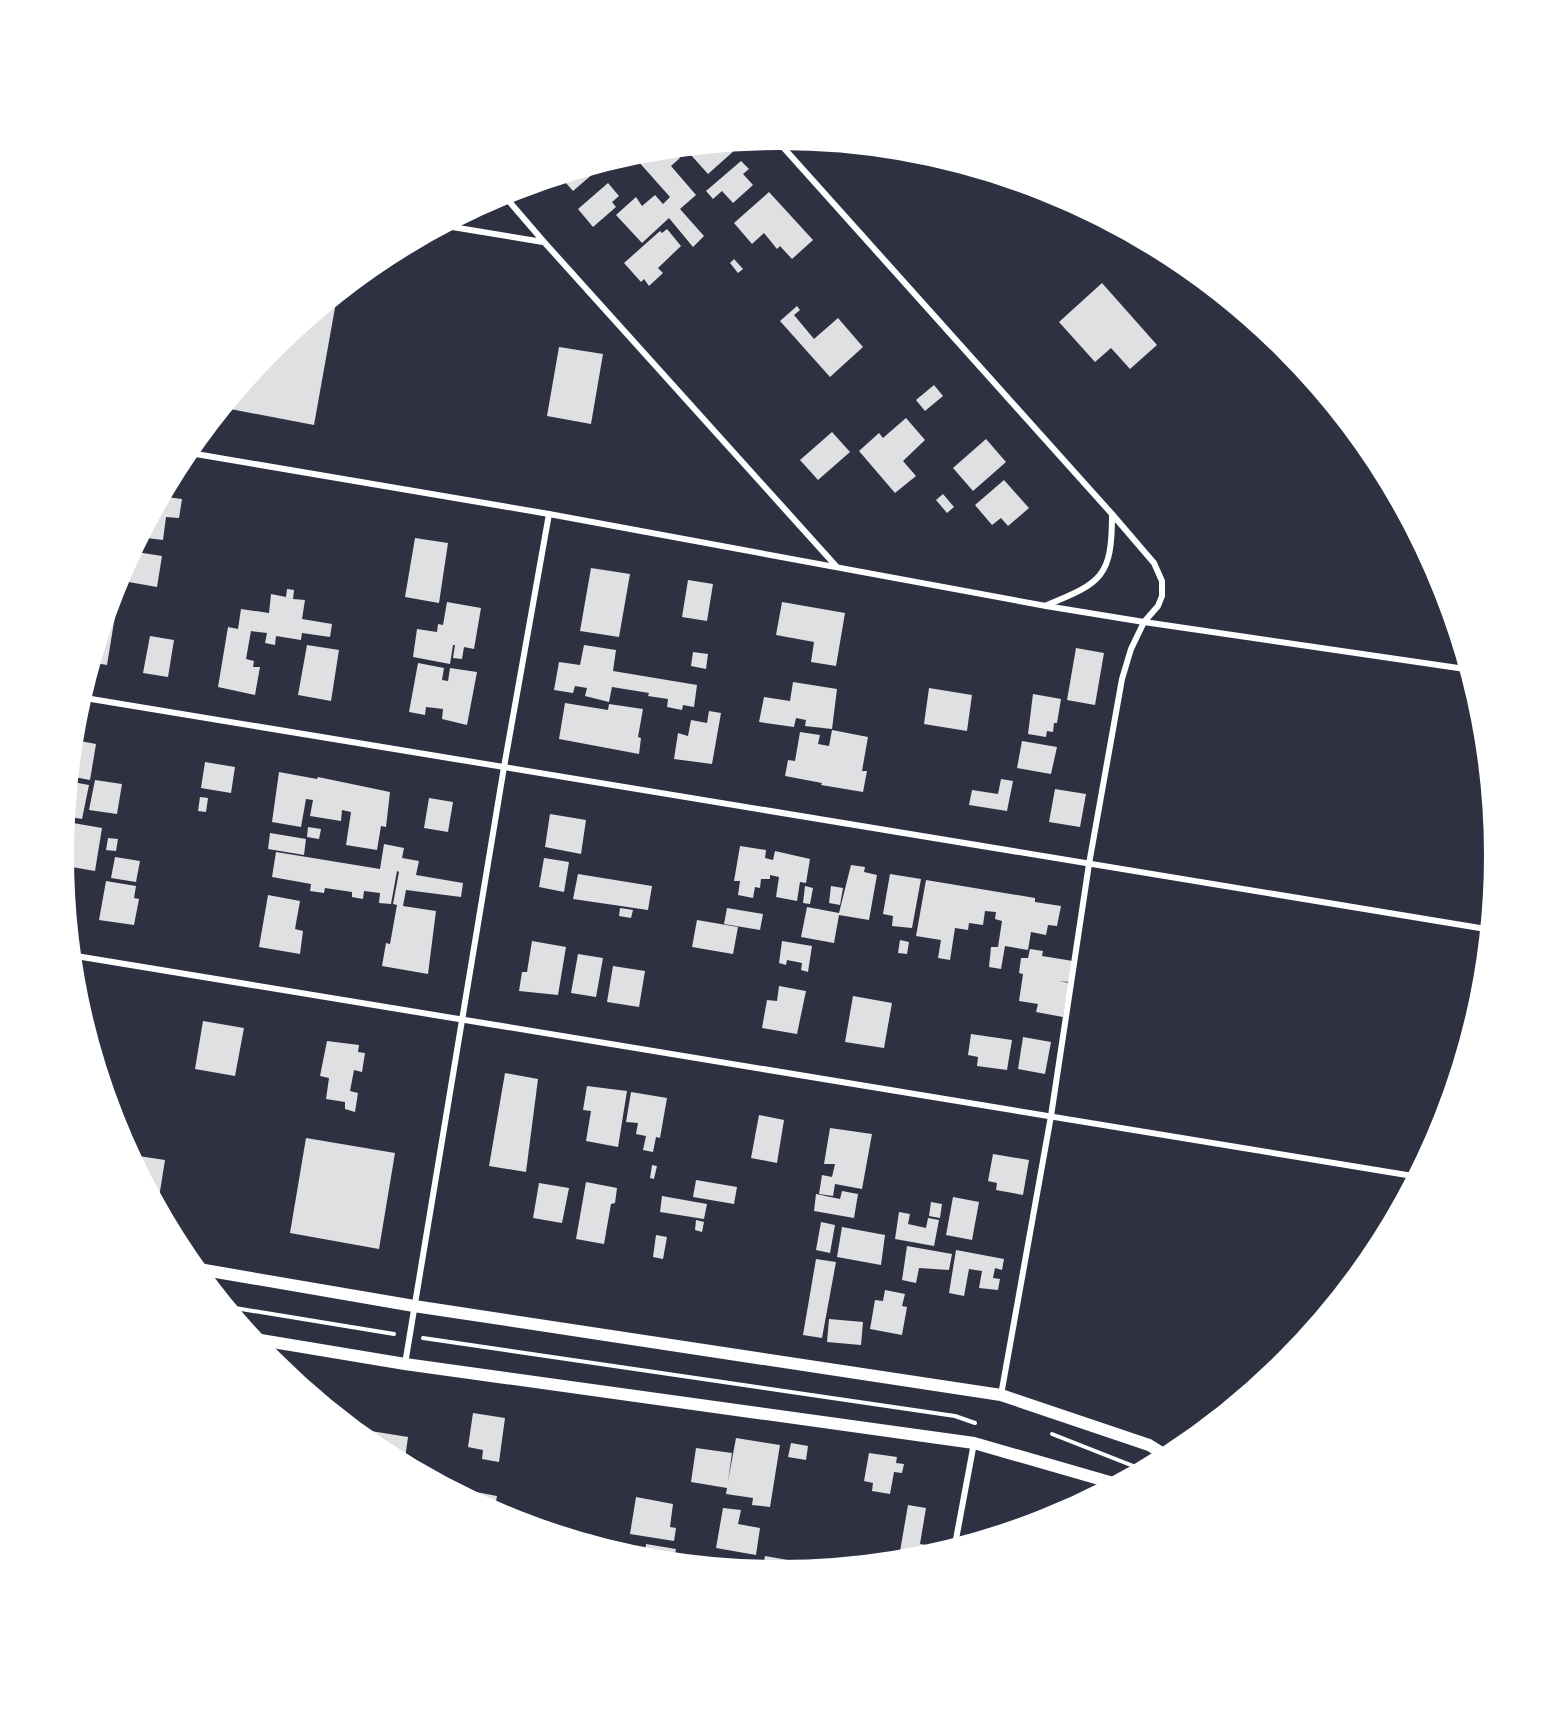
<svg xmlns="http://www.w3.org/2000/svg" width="1559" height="1710" viewBox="0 0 1559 1710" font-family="Helvetica,sans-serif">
	<rect width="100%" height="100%" fill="#2d3142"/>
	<g fill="#e0e0e3">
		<path d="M728,141L736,149L708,174L691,155L706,143Z"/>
		<path d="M670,147L680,158L671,166L696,195L680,209L704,236L693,247L669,218L642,243L616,215L636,197L642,206L655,195L663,204L670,197L630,152L654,148L660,155Z"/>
		<path d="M608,159L609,160L573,191L558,174Z"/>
		<path d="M741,161L749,169L743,174L753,185L733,203L722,191L713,199L706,191Z"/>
		<path d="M608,183L619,196L612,202L616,207L593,227L578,209Z"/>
		<path d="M769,192L813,240L792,259L780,246L777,249L764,233L752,244L734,223Z"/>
		<path d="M667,229L681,246L658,268L663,273L649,286L644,279L641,282L624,263L660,231L662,233Z"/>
		<path d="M734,259L743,269L738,273L730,263Z"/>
		<path d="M1102,283L1157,345L1130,369L1111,348L1095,362L1059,322Z"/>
		<path d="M338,291L314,425L220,407L271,346Z"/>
		<path d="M797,306L800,310L794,315L814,339L838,318L863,347L830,377L780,321Z"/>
		<path d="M559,347L603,354L591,424L547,416Z"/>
		<path d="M934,385L943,396L925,411L916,400Z"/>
		<path d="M906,418L925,440L903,461L916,476L895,493L859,451L879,433L883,438Z"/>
		<path d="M832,432L850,452L818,480L800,460Z"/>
		<path d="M986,439L1006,462L973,491L953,468Z"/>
		<path d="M1004,480L1029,508L1008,526L1001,518L992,525L975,505Z"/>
		<path d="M943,494L954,507L947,513L936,500Z"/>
		<path d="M159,496L182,499L179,518L166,517L163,540L138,537Z"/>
		<path d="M415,538L448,543L439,603L405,597Z"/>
		<path d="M130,551L162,556L157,587L123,581L122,588L113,587L123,565H125Z"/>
		<path d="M591,568L630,574L619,637L580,631Z"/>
		<path d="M688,580L713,584L707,621L682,617Z"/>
		<path d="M287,589L294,590L293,599L305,600L302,619L332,624L330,637L302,633L301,640L276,636L275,645L265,643L267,633L251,631L246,659L254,661L253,667H260L255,695L218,687L228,627L238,629L241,609L269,613L271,594L286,597Z"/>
		<path d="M447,602L481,608L474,649L464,647L462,659L453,658L455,645H453L450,664L413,657L417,629L437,632L438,624L443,625Z"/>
		<path d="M782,602L845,613L836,666L811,662L814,642L776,635Z"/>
		<path d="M106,608L116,610L107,665L90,662Z"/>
		<path d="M150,636L174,640L168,677L143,673Z"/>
		<path d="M307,645L339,650L331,701L298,695Z"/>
		<path d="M584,645L616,650L613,671L697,685L694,707L683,705L682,710L667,707L668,699L648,696L649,693L612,687L609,702L585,696L587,688L575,686L573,693L554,690L559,662L580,665Z"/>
		<path d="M1076,648L1104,653L1095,705L1067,700Z"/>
		<path d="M693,652L708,654L706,669L691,666Z"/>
		<path d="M418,663L444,668L442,680L448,681L450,668L477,672L467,725L442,719L443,709L426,707L425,715L409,712Z"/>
		<path d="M793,682L837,689L832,729L805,726L806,720L796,718L794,727L759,722L764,697L790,701Z"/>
		<path d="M929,688L972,695L967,731L924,724Z"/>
		<path d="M1033,694L1061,699L1057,723H1054L1053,732L1047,731L1046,737L1028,734Z"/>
		<path d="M565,703L608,710L609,704L643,709L638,737L641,738L639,754L559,739Z"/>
		<path d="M709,711L721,713L712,764L674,759L678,733L688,736L691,720L707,723Z"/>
		<path d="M832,730L868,737L862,771H867L863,792L821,785L822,783L785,776L788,760L795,761L800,732L820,735L818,744L829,746Z"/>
		<path d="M80,741L96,744L90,780L74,777Z"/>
		<path d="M1022,741L1057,747L1051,774L1017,768Z"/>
		<path d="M205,762L235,767L231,793L201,788Z"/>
		<path d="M279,772L317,779L318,777L390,792L386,827L381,826L377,850L346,845L351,812L342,810L341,821L310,816L313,800L306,799L301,827L272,822Z"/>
		<path d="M1001,779L1013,781L1007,811L969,805L972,790L998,794Z"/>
		<path d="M95,780L122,784L117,814L89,810Z"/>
		<path d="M67,781L89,785L82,819L64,816Z"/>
		<path d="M1055,789L1086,794L1080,827L1049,822Z"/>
		<path d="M200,797L208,798L206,812L198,811Z"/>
		<path d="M429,798L453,802L448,832L424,828Z"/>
		<path d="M550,814L586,820L581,854L545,847Z"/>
		<path d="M73,823L102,828L95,871L66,866Z"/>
		<path d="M308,827L321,829L319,839L307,837Z"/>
		<path d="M270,833L306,839L304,855L268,849Z"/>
		<path d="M108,838L118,839L116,851L106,850Z"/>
		<path d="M384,844L404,848L402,858L419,861L416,875L463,883L461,897L406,890L403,906L436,911L428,974L382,966L386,943L390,944L397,905L393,904L399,872L397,871L391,904L379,903L380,893L364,891L363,899L352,897V892L325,888L324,893L310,891L311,884L272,877L276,852L380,869Z"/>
		<path d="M740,846L766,850L765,858L773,860L775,851L810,859L806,883L800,882L797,901L776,897L779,877L770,875V879H761L760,888L755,887L753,898L738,895L740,881H734Z"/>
		<path d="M115,857L140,861L136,882L111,878Z"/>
		<path d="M544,858L569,862L564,892L539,887Z"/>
		<path d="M851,865L865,867L864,872L877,875L869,920L839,915L834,943L801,937L807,907L839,913Z"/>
		<path d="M578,874L652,886L648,910L573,899Z"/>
		<path d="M890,874L921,879L912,928L892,926L893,916L883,914Z"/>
		<path d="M926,880L1035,898V902L1061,906L1057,926L1048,925L1046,935L1031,932L1028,950L1005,946L1001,969L989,967L991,947H998L1002,921L995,919L996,912L985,911L983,925L969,923L968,930L955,928L950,960L938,958L941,940L916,936Z"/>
		<path d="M106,881L136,886L134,898L139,899L134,925L99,920Z"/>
		<path d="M805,886L813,888L810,904L803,903Z"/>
		<path d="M831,886L843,888L840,905L829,903Z"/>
		<path d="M268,895L300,901L295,929L303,931L300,954L259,947Z"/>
		<path d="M620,908L633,910L631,918L619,916Z"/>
		<path d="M727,908L763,914L760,930L724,924Z"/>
		<path d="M697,920L738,927L733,954L692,947Z"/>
		<path d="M900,940L909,942L907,954L898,953Z"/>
		<path d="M532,941L566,947L558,995L519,991L522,972H527Z"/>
		<path d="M782,941L812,946L808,972L801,970L802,963L787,960L786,965L779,963Z"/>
		<path d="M1030,949L1043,951L1042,956L1073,961L1069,982L1059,981L1069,983L1063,1017L1036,1012L1038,1004L1019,1001L1023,974L1019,973L1021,958H1028Z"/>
		<path d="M578,954L603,958L596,997L571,993Z"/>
		<path d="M613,966L645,971L639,1007L607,1002Z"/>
		<path d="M779,986L806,991L797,1034L762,1028L767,1000L777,1001Z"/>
		<path d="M853,996L892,1003L884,1048L845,1042Z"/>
		<path d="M203,1021L244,1028L235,1076L195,1069Z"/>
		<path d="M971,1034L1012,1040L1007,1070L977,1066L978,1057L968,1055Z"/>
		<path d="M1023,1037L1051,1042L1045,1074L1018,1069Z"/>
		<path d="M327,1041L359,1045L358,1052L365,1053L362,1072L354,1070L350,1091L358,1093L355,1112L345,1109V1102L326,1099L329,1078L320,1076Z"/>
		<path d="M505,1073L538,1079L526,1172L489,1166Z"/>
		<path d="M587,1086L627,1091L618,1147L586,1141L591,1111L583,1110Z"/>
		<path d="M631,1092L667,1098L660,1138L656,1137L653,1152L643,1150L646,1136L636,1134L638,1123L626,1122Z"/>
		<path d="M759,1115L784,1120L777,1163L751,1158Z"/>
		<path d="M830,1128L872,1134L862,1189L835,1184L833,1196L819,1194L822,1175L832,1177L835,1164H824Z"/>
		<path d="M306,1138L395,1153L379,1249L290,1233Z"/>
		<path d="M993,1154L1029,1160L1023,1195L996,1190L997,1183L988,1181Z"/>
		<path d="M132,1155L165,1160L157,1210L131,1161Z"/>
		<path d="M652,1165L657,1166L654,1179L650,1178Z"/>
		<path d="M696,1180L737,1187L734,1204L693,1197Z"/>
		<path d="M586,1182L617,1188L615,1203L611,1204L604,1244L576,1239Z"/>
		<path d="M539,1183L569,1188L562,1223L533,1218Z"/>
		<path d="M842,1191L858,1194L854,1218L814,1211L816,1194L840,1199Z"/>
		<path d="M662,1196L707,1204L704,1219L660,1212Z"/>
		<path d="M953,1197L979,1202L972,1240L946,1235Z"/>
		<path d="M931,1202L942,1204L940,1218L929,1216Z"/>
		<path d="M899,1212L910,1214L908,1224L926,1228L928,1218L939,1220L934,1246L895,1239Z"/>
		<path d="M696,1220L704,1222L702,1232L695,1230Z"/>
		<path d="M821,1222L835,1225L830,1253L816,1250Z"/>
		<path d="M842,1227L885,1235L881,1265L837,1257Z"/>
		<path d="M656,1235L667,1237L663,1259L653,1257Z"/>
		<path d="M907,1246L952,1254L949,1270L919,1268L916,1283L902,1280Z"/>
		<path d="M956,1250L1004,1259L1002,1270L995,1268L993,1278L1000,1279L998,1290L979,1288L982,1271L969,1269L964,1296L949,1293Z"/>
		<path d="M816,1259L836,1262L822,1338L803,1335Z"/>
		<path d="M885,1290L905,1294L902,1306L907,1307L902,1335L870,1329L875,1300L883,1301Z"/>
		<path d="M829,1319L863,1322L861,1345L827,1342Z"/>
		<path d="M473,1413L505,1418L499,1462L482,1459L483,1450L468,1447Z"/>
		<path d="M371,1431L408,1437L404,1466L379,1453L369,1444Z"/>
		<path d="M736,1438L780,1445L770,1507L752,1505L753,1498L726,1494L727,1488L691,1482L696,1448L732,1453L728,1481Z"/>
		<path d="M791,1443L808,1446L806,1460L788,1457Z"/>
		<path d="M869,1453L897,1457L896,1463L904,1464L902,1473L894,1472L890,1494L872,1491L873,1483L864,1481Z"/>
		<path d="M476,1492L497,1496L494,1512L474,1504Z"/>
		<path d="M636,1497L673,1504L670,1527L676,1528L674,1541L630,1534Z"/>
		<path d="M908,1505L926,1508L920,1544L933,1546L931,1557L920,1561L898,1563Z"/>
		<path d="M723,1508L741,1510L738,1524L760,1528L756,1555L716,1548Z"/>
		<path d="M571,1531L593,1535L591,1546L570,1540Z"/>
		<path d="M646,1544L676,1549L673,1564L644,1561Z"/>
		<path d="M765,1556L805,1563L803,1572L779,1574L762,1573Z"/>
	</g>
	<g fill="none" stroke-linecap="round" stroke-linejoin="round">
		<g stroke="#fff" stroke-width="4">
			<path d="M223,1306L394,1334"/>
			<path d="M423,1338L955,1416L975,1423"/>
			<path d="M1052,1434L1146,1471"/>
		</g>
		<g stroke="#fff" stroke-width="6">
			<path d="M773,136L1112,514L1154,563L1162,581V596L1158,606L1144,622L1131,649L1122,679L1089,864L1051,1116L1001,1395"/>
			<path d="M501,192L544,242L836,566"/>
			<path d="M440,225L543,242"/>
			<path d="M184,452L549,514L1046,606L1144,622L1472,670"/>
			<path d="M1047,605C1102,583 1112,576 1112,515"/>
			<path d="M79,697L1492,930"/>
			<path d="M70,955L1419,1177"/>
			<path d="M405,1364L504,767L549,514"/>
			<path d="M954,1550L974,1443"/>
		</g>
		<g stroke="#fff" stroke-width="12">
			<path d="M193,1268L414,1306L1001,1395L1149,1445L1170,1458"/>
			<path d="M249,1338L405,1364L974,1443L1120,1485"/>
		</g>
	</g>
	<path d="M0 0H1559V1710H0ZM70 855a709 709 0 1 1 1418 0a709 709 0 1 1-1418 0Z" fill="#fff" fill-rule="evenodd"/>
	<path fill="none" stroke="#fff" stroke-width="8" d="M70 855a709 709 0 1 1 1418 0a709 709 0 1 1-1418 0Z"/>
</svg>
